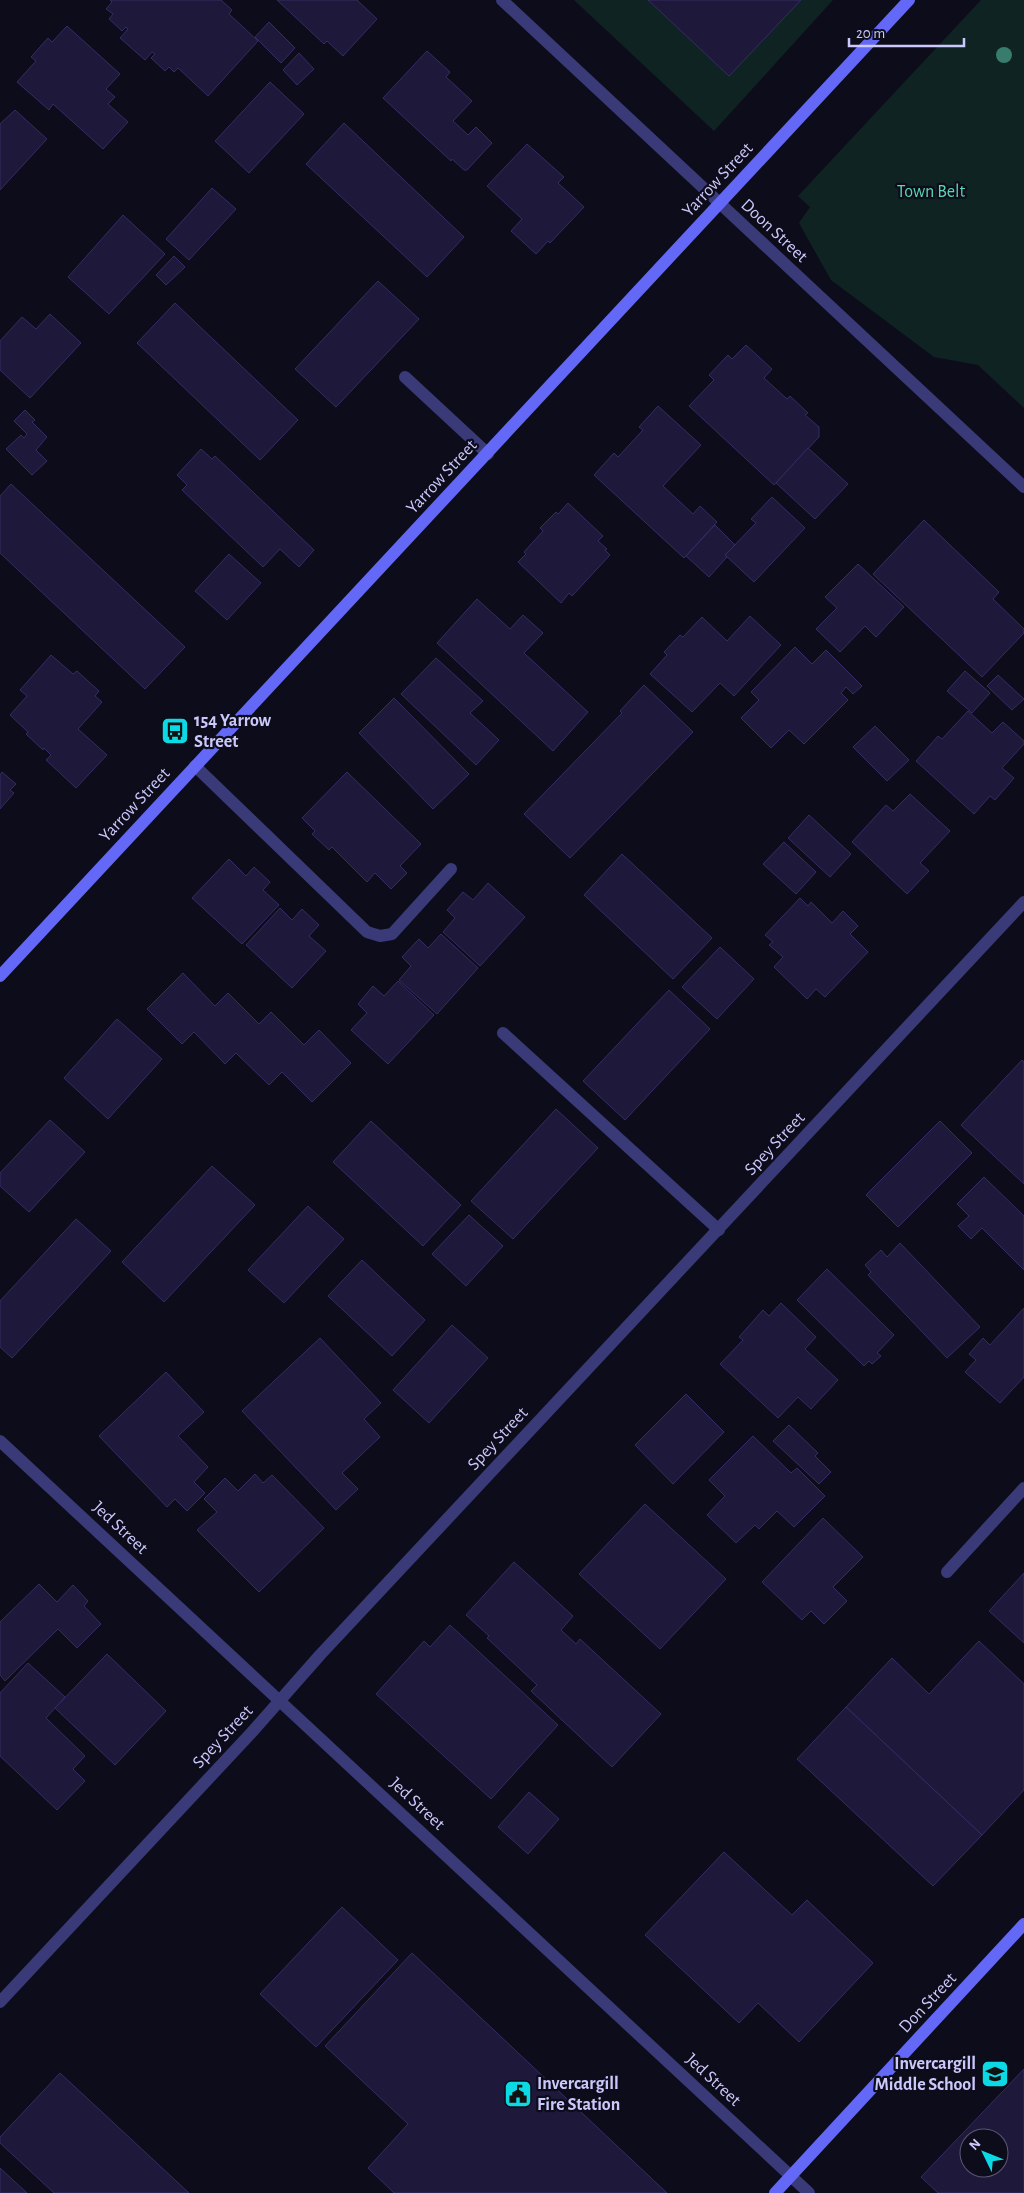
<svg xmlns="http://www.w3.org/2000/svg" width="1024" height="2193" viewBox="0 0 1024 2193" font-family="'Alegreya Sans',sans-serif">
	<rect width="100%" height="100%" fill="#0d0c1a"/>
	<g fill="#0f2422">
		<path d="M574,0H833L714,131Z"/>
		<path d="M981,0H1024V408L978,365L934,357L831,280L799,223L810,207L798,196Z"/>
	</g>
	<g fill="#1e193a" stroke="#342c65" fill-rule="evenodd">
		<path d="M110,0H221L232,10L229,14L258,41L208,96L178,68L174,72L169,67L165,71L151,58L155,54L152,52L145,60L120,38L128,29L126,27L122,31L109,19L113,14L106,9L112,2Z"/>
		<path d="M277,0H357L377,19L343,56L327,41L324,44Z"/>
		<path d="M648,0H801L729,76Z"/>
		<path d="M269,22L295,48L281,63L255,37Z"/>
		<path d="M67,26L120,74L106,89L115,97L108,104L128,122L103,149L53,104L49,110L17,82L36,61L31,57L48,38L52,42Z"/>
		<path d="M427,51L450,72L446,77L472,101L453,121L468,135L476,127L492,143L467,170H464L452,159L451,161L383,98Z"/>
		<path d="M299,53L314,69L297,85L283,70Z"/>
		<path d="M270,82L304,114L249,173L215,141Z"/>
		<path d="M15,110L47,139L0,190V124Z"/>
		<path d="M344,123L464,237L427,277L306,164Z"/>
		<path d="M527,144L564,177L558,183L584,207L550,243L548,241L536,254L511,231L522,219L487,186Z"/>
		<path d="M212,188L236,209L189,260L166,239Z"/>
		<path d="M123,215L165,254L109,314L68,277Z"/>
		<path d="M174,256L185,267L166,285L156,275Z"/>
		<path d="M378,281L419,319L336,407L295,369Z"/>
		<path d="M175,303L298,420L260,460L137,343Z"/>
		<path d="M50,314L81,343L30,398L0,370V341L22,317L36,329Z"/>
		<path d="M746,345L772,369L764,378L787,399L790,396L808,413L805,415L819,427V437L774,485L689,406L714,380L709,375L728,355L732,359Z"/>
		<path d="M658,406L701,445L663,486L693,514L700,506L717,522L684,558L594,475L614,453L618,457L643,430L639,427Z"/>
		<path d="M25,410L35,420L32,422L47,437L36,450L47,461L32,475L6,449L21,435L24,438L27,434L14,421Z"/>
		<path d="M808,448L848,484L815,519L776,483Z"/>
		<path d="M201,449L212,459L215,456L314,550L299,567L280,549L263,567L182,490L187,485L177,475Z"/>
		<path d="M11,484L185,647L145,689L0,553V496Z"/>
		<path d="M772,497L805,528L754,582L725,555L756,523L751,519Z"/>
		<path d="M568,503L603,536L598,541L607,549L605,550L610,555L572,596L569,593L561,603L518,562L526,554L524,552L543,531L540,528L556,512L558,514Z"/>
		<path d="M924,520L999,592L993,599L1024,629V633L982,677L873,574Z"/>
		<path d="M715,525L735,545L725,555L727,557L709,577L686,556Z"/>
		<path d="M229,554L261,583L227,620L195,591Z"/>
		<path d="M858,564L904,607L876,637L865,626L840,652L816,629L837,608L825,597Z"/>
		<path d="M477,599L510,629L523,615L543,633L524,653L588,712L553,751L437,643Z"/>
		<path d="M750,616L781,645L734,696L720,683L692,712L650,674L667,655L664,652L680,635L683,637L702,617L727,641Z"/>
		<path d="M795,647L812,664L826,650L862,686L853,694L846,687L841,693L848,700L804,744L789,730L771,748L741,718L759,700L751,692Z"/>
		<path d="M51,655L73,674L77,671L99,691L95,696L102,702L78,729L107,755L76,788L46,760L51,755L44,748L43,750L26,734L28,732L10,715L27,696L20,690Z"/>
		<path d="M436,658L483,701L470,713L499,740L476,765L401,694Z"/>
		<path d="M965,671L990,693L972,713L947,691Z"/>
		<path d="M998,675L1024,699L1012,710L987,686Z"/>
		<path d="M644,685L693,732L570,858L524,814L622,713L620,711Z"/>
		<path d="M394,698L469,774L433,809L359,733Z"/>
		<path d="M968,711L992,733L1003,722L1024,741V744L1002,768L1014,778L995,800L990,796L974,814L916,761L938,736L942,739Z"/>
		<path d="M875,726L909,760L887,781L853,747Z"/>
		<path d="M2,772L16,784L10,790L14,793L0,809V775Z"/>
		<path d="M347,772L421,844L400,866L407,873L391,889L375,873L367,882L332,847L329,850L312,834L315,831L302,818Z"/>
		<path d="M910,794L950,831L920,863L929,871L907,894L852,842L886,805L893,811Z"/>
		<path d="M809,815L851,854L830,877L788,838Z"/>
		<path d="M784,842L816,872L796,894L763,864Z"/>
		<path d="M622,854L712,938L673,979L584,895Z"/>
		<path d="M229,859L246,876L254,867L270,882L263,890L279,905L242,944L192,898Z"/>
		<path d="M488,883L525,917L480,966L443,932L455,918L447,910L463,892L473,900Z"/>
		<path d="M800,898L808,906L811,902L832,923L843,911L858,926L850,934L868,952L825,997L816,989L807,999L774,967L783,957L769,945L773,942L765,935Z"/>
		<path d="M280,908L292,920L302,909L319,925L309,936L326,951L292,988L246,945Z"/>
		<path d="M441,934L478,968L437,1014L399,980L411,966L402,957L419,939L428,948Z"/>
		<path d="M720,947L754,979L717,1019L682,987Z"/>
		<path d="M183,973L215,1006L228,993L259,1024L271,1012L304,1045L319,1030L351,1063L312,1102L282,1072L269,1085L236,1053L225,1064L194,1032L182,1044L147,1009Z"/>
		<path d="M398,981L434,1015L388,1064L351,1030L367,1013L358,1004L373,986L384,996Z"/>
		<path d="M669,990L710,1029L625,1120L583,1081Z"/>
		<path d="M117,1019L162,1059L108,1119L64,1078Z"/>
		<path d="M1022,1060L1024,1062V1184L961,1125Z"/>
		<path d="M556,1109L598,1148L513,1239L471,1201Z"/>
		<path d="M50,1120L85,1152L29,1212L0,1186V1173Z"/>
		<path d="M371,1121L461,1205L423,1246L333,1162Z"/>
		<path d="M940,1121L972,1153L898,1227L866,1195Z"/>
		<path d="M212,1166L255,1205L164,1302L122,1262Z"/>
		<path d="M984,1177L1024,1216V1270L982,1228L971,1239L958,1226L969,1216L957,1204Z"/>
		<path d="M308,1206L344,1239L284,1303L248,1270Z"/>
		<path d="M469,1215L503,1246L466,1286L432,1254Z"/>
		<path d="M76,1219L111,1251L12,1358L0,1347V1301Z"/>
		<path d="M900,1243L980,1327L947,1358L868,1275L871,1272L865,1265L881,1250L887,1257Z"/>
		<path d="M362,1260L425,1320L392,1356L328,1296Z"/>
		<path d="M827,1269L894,1335L877,1353L881,1356L872,1364L869,1361L864,1366L797,1300Z"/>
		<path d="M781,1303L816,1337L805,1349L838,1380L811,1409L798,1397L778,1418L720,1364L743,1340L739,1337L763,1310L769,1316Z"/>
		<path d="M1024,1308V1377L1000,1403L965,1372L976,1360L969,1354L983,1338L990,1345Z"/>
		<path d="M452,1325L488,1358L429,1423L393,1390Z"/>
		<path d="M320,1338L381,1403L364,1419L380,1437L342,1473L358,1489L336,1510L242,1411Z"/>
		<path d="M166,1372L204,1412L178,1436L208,1467L194,1482L205,1493L187,1511L175,1499L167,1507L99,1436Z"/>
		<path d="M686,1394L724,1432L673,1484L635,1445Z"/>
		<path d="M789,1425L818,1453L815,1456L831,1472L819,1484L773,1441Z"/>
		<path d="M753,1436L791,1473L797,1468L825,1496L794,1527L777,1511L759,1529L755,1525L736,1543L707,1515L725,1496L709,1480Z"/>
		<path d="M255,1474L263,1483L272,1475L324,1528L259,1592L197,1530L217,1512L204,1499L225,1478L238,1491Z"/>
		<path d="M645,1504L726,1579L660,1649L579,1574Z"/>
		<path d="M823,1518L863,1557L833,1587L847,1601L824,1624L811,1611L802,1620L762,1582Z"/>
		<path d="M514,1562L573,1616L561,1630L576,1644L580,1639L661,1714L612,1767L531,1691L537,1685L487,1638L489,1636L466,1615Z"/>
		<path d="M1024,1573V1643L989,1611Z"/>
		<path d="M39,1584L57,1602L73,1585L88,1601L84,1606L101,1624L77,1648L58,1629L5,1681L0,1675V1622Z"/>
		<path d="M450,1625L558,1725L491,1799L376,1694L424,1641L430,1647Z"/>
		<path d="M979,1641L1024,1684V1790L982,1835L846,1707L892,1658L929,1694Z"/>
		<path d="M107,1654L166,1711L115,1765L55,1708Z"/>
		<path d="M28,1663L65,1697L46,1718L85,1756L73,1769L85,1781L57,1810L0,1756V1693Z"/>
		<path d="M846,1707L982,1835L933,1886L797,1759Z"/>
		<path d="M529,1792L559,1819L528,1854L498,1827Z"/>
		<path d="M724,1852L792,1915L807,1900L873,1963L799,2042L758,2003L739,2023L645,1935Z"/>
		<path d="M342,1907L398,1960L316,2047L260,1994Z"/>
		<path d="M412,1953L667,2193H394L368,2168L408,2124L325,2046Z"/>
		<path d="M1024,2069V2193H938L921,2177ZM969,2138H999V2168H969Z"/>
		<path d="M60,2073L189,2193H54L0,2143V2137Z"/>
		<path d="M0,2168L27,2193H0Z"/>
	</g>
	<g fill="none" stroke-linecap="round" stroke-linejoin="round">
		<g stroke="#393a77" stroke-width="12">
			<path d="M405,377L488,454"/>
			<path d="M195,766L367,932L380,936L392,934L451,869"/>
			<path d="M503,1033L719,1230"/>
			<path d="M947,1572L1024,1488"/>
		</g>
		<g stroke="#393a77" stroke-width="12">
			<path d="M502,0L1024,487"/>
			<path d="M0,1441L809,2193"/>
			<path d="M0,2002L252,1732L320,1655L1024,902"/>
		</g>
		<g stroke="#6468f7" stroke-width="12">
			<path d="M0,976L909,0"/>
			<path d="M775,2193L1024,1924"/>
		</g>
	</g>
	<circle fill="#377c6d" cx="1004" cy="55" r="8"/>
	<defs>
		<g id="bus-square" transform="scale(1.4375)"><rect x="-9" y="-9" width="18" height="18" rx="4" fill="#0cd9e4" stroke="#0d0c1a"/><path d="M-5-6H5V4H4V6H2V4H-2V6H-4V4H-5ZM-3.5-4V0h7V-4ZM-3.5 1.2v1.5H-2V1.2ZM2 1.2v1.5H3.5V1.2Z" fill="#111"/></g>
		<g id="school-square" transform="scale(1.4375)"><rect x="-9" y="-9" width="18" height="18" rx="4" fill="#0cd9e4" stroke="#0d0c1a"/><path d="M0-5L7-2L0 1L-7-2ZM-4 1L0 2.5L4 1V4Q0 6-4 4Z" fill="#111"/></g>
		<g id="civic-square" transform="scale(1.4375)"><rect x="-9" y="-9" width="18" height="18" rx="4" fill="#0cd9e4" stroke="#0d0c1a"/><path d="M-.6-6.5H3V-4.5H.6V-3L4-1V1h2V6H-6V1h2V-1L-.6-3ZM-1.2 2.5V6h2.4V2.5Z" fill="#111"/></g>
	</defs>
	<g fill-rule="evenodd">
		<use href="#bus-square" x="175" y="731"/>
		<use href="#school-square" x="995" y="2074"/>
		<use href="#civic-square" x="518" y="2094"/>
	</g>
	<g text-anchor="middle" dominant-baseline="central" stroke-width="4.5" stroke-linejoin="round" paint-order="stroke">
		<g font-size="18" fill="#cbc8fc" stroke="#0d0c1a">
			<text transform="translate(718 180) rotate(-47)">Yarrow Street</text>
			<text transform="translate(774 231) rotate(43)">Doon Street</text>
			<text transform="translate(442 477) rotate(-47)">Yarrow Street</text>
			<text transform="translate(135 805) rotate(-47)">Yarrow Street</text>
			<text transform="translate(775 1144) rotate(-47)">Spey Street</text>
			<text transform="translate(498 1439) rotate(-47)">Spey Street</text>
			<text transform="translate(120 1528) rotate(43)">Jed Street</text>
			<text transform="translate(223 1737) rotate(-47)">Spey Street</text>
			<text transform="translate(417 1804) rotate(43)">Jed Street</text>
			<text transform="translate(928 2003) rotate(-47)">Don Street</text>
			<text transform="translate(713 2080) rotate(43)">Jed Street</text>
		</g>
		<g font-size="18" fill="#59d7b1" stroke="#0d0c1a">
			<text x="931" y="192">Town Belt</text>
		</g>
		<g font-size="18" font-weight="bold" fill="#cbc8fc" stroke="#0d0c1a" text-anchor="start">
			<text x="194" y="721">154 Yarrow<tspan x="194" dy="21">Street</tspan></text>
			<text x="976" y="2064" text-anchor="end">Invercargill<tspan x="976" dy="21">Middle School</tspan></text>
			<text x="537" y="2084">Invercargill<tspan x="537" dy="21">Fire Station</tspan></text>
		</g>
	</g>
	<g transform="translate(984 2153) rotate(313)"><circle r="24" fill="#0d0c1a" stroke="#595774"/>
	<path d="M0-4L9 19L0 12L-9 19Z" fill="#0cd9e4"/>
	<text y="-8" font-size="14" font-weight="bold" text-anchor="middle" fill="#cbc8fc">N</text>
	</g>
	<path d="M849 38v8h115v-8" fill="none" stroke="#cbc8fc" stroke-width="2.5"/>
	<text x="856" y="38" font-size="15" fill="#cbc8fc" stroke="#0d0c1a" stroke-width="4" paint-order="stroke">20 m</text>
</svg>
